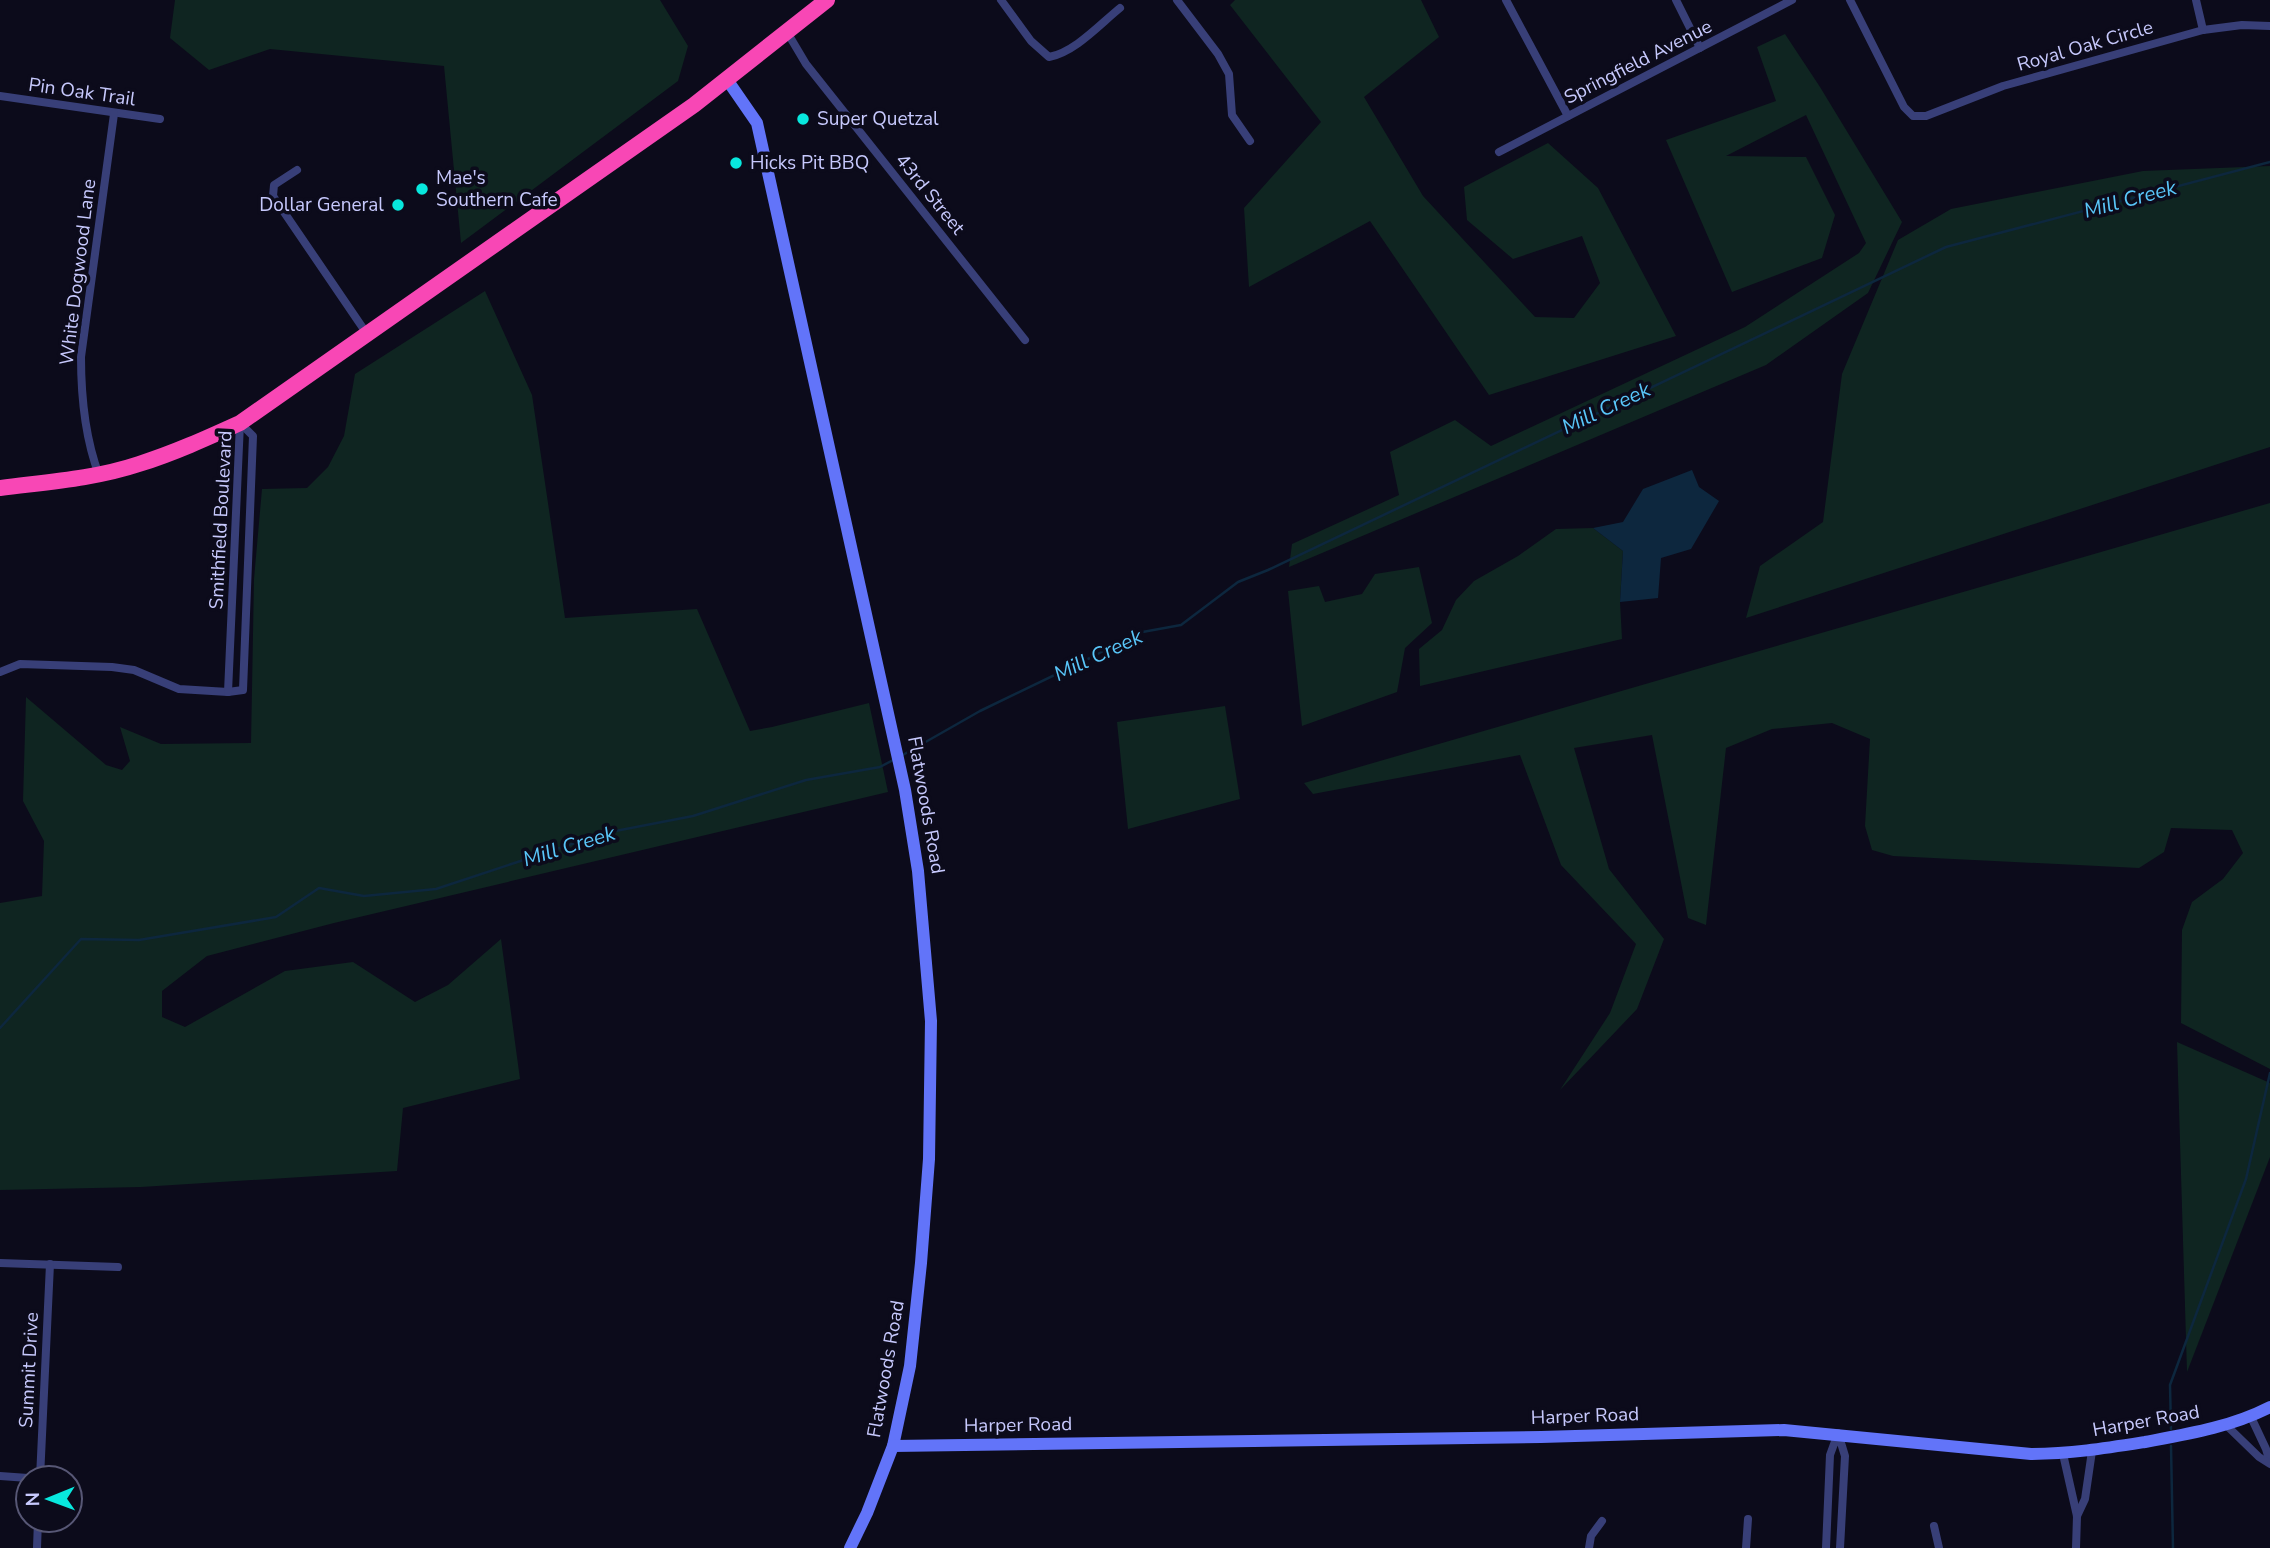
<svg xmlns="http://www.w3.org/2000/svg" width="2270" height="1548" viewBox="0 0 2270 1548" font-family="'Nunito Sans',sans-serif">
	<rect width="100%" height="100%" fill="#0c0b1b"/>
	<g fill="#0f2521">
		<path d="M175,0H660L688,46L678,81L461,243L444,66L270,49L209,70L170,38Z"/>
		<path d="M1235,0H1421L1439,37L1364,97L1423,196L1535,317L1574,318L1600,283L1582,236L1513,259L1467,220L1464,187L1548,143L1598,188L1676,336L1489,395L1370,221L1249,287L1244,208L1321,122L1230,5Z"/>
		<path d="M1785,34L1820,87L1902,222L1868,293L1766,365L1289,567L1292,544L1399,495L1390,452L1455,420L1491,446L1745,327L1859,253L1866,243L1806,115L1726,156L1806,157L1835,215L1822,258L1732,292L1666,140L1776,101L1757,47Z"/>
		<path d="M2270,166V447L1746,618L1760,566L1823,522L1842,374L1898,240L1951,209L2143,171Z"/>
		<path d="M485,291L532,395L565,618L697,609L750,731L772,727L869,703L888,792L334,923L207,956L162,991V1017L185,1027L285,971L353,962L415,1002L448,985L501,939L520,1079L403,1108L397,1171L141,1187L0,1190V903L42,896L44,841L23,801L26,697L106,765L122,770L130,761L120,727L161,744L251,743L254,579L262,489L307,488L328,467L344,436L355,374Z"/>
		<path d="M2270,503V1069L2181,1023L2182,930L2192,902L2223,879L2243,853L2232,830L2171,828L2164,852L2139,868L1893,856L1872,850L1865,826L1870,739L1832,723L1772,729L1726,748L1706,925L1688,918L1652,735L1574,748L1609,869L1664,939L1637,1009L1560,1090L1610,1013L1636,944L1561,865L1520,755L1313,794L1304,783Z"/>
		<path d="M1593,528L1623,551L1620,602L1622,639L1420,686L1419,649L1442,630L1456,600L1474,581L1518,556L1556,529Z"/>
		<path d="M1419,567L1432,623L1405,648L1397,692L1302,726L1288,591L1319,586L1325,602L1362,594L1375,574Z"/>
		<path d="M1225,706L1240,799L1128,829L1117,722Z"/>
		<path d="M2177,1042L2270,1083V1157L2187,1372Z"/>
	</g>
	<path fill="#0d273e" d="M1692,470L1699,487L1719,501L1691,549L1661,558L1658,598L1620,602L1623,551L1593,528L1623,522L1643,489Z"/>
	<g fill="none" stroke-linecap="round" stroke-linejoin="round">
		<g stroke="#0d273e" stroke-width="2.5">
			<path d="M901,756L980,711L1092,657L1137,633L1181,625L1238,582L1268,570L1946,247L2270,162"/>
			<path d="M0,1028L81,939L139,940L276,917L319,888L364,896L436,889L605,833L693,816L806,780L880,767L895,759"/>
			<path d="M2171,1429L2170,1385L2246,1179L2270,1073"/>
			<path d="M2171,1446L2173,1548"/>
		</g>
		<g stroke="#383f78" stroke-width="8">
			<path d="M1001,0L1031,41L1049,57C1075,52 1099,25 1120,8"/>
			<path d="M1177,0L1218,54L1229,74L1232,115L1250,141"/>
			<path d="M1506,0L1568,116"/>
			<path d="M1676,0L1700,48"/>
			<path d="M1850,0L1904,107L1913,116H1926L2003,86L2203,30L2242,25L2270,26"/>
			<path d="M2196,0L2203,30"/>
			<path d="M787,32L806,64L1025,340"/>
			<path d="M0,96L160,119"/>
			<path d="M1499,152L1792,0"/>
			<path d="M297,170L274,185L273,196L367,334"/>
			<path d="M99,475C85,438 81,397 81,357L114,114"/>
			<path d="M0,672L20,664L112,667L134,670L179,689L228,692L243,690L253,436L240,423"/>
			<path d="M228,692L240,423"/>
			<path d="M0,1263L118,1267"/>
			<path d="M2251,1417L2266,1449L2270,1462"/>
			<path d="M2226,1425L2259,1457L2270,1464"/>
			<path d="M2063,1454L2077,1516L2076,1548"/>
			<path d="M0,1476L28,1478"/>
			<path d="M40,1478L50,1264"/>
			<path d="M2077,1516L2085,1499L2092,1451"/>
			<path d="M1934,1526L1939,1548"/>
			<path d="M37,1548L38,1520"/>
			<path d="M1589,1548L1591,1536L1602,1521"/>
			<path d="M1746,1548L1748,1519"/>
			<path d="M1826,1548L1830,1455L1838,1433L1845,1456L1840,1548"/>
		</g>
		<g stroke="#6274f9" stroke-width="12">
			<path d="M728,81L757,123L905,790L918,871L931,1021L929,1159L921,1263L910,1366L893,1446L867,1513L850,1548"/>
			<path d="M893,1446L1541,1437L1784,1430L2031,1454C2070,1454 2107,1448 2145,1442C2188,1434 2231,1427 2270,1407"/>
		</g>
		<path stroke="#f847b5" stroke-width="16" d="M0,488C46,482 94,479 139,464C174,453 207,438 240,423L694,105L827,0"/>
	</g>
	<g fill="#08e8de" stroke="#0c0b1b" stroke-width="2.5">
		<circle cx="803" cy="119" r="7"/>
		<circle cx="736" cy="163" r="7"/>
		<circle cx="422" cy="189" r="7"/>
		<circle cx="398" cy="205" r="7"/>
	</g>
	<g text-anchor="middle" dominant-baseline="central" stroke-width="7" stroke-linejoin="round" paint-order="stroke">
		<g font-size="19" fill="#c7c9fd" stroke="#0c0b1b">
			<text transform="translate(2085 46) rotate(-16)">Royal Oak Circle</text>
			<text transform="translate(1638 62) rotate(-27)">Springfield Avenue</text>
			<text transform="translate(82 92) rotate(8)">Pin Oak Trail</text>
			<text transform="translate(930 194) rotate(51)">43rd Street</text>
			<text transform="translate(78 272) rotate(-83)">White Dogwood Lane</text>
			<text transform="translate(221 520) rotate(-87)">Smithfield Boulevard</text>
			<text transform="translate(926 805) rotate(80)">Flatwoods Road</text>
			<text transform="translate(886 1369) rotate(-80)">Flatwoods Road</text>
			<text transform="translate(29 1370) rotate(-87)">Summit Drive</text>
			<text transform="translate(1585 1416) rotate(-2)">Harper Road</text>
			<text transform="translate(2146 1421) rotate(-10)">Harper Road</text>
			<text transform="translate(1018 1425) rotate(-1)">Harper Road</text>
		</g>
		<g font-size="19" fill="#c7c9fd" stroke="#0c0b1b" text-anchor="start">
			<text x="817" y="119">Super Quetzal</text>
			<text x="750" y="163">Hicks Pit BBQ</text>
			<text x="436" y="178">Mae's<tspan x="436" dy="22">Southern Cafe</tspan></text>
			<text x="384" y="205" text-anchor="end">Dollar General</text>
		</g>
		<g font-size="21" font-style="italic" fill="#59c6f9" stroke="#0c0b1b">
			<text transform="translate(2130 199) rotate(-15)">Mill Creek</text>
			<text transform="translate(1606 408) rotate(-25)">Mill Creek</text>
			<text transform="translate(1098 655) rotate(-25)">Mill Creek</text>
			<text transform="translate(569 846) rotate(-17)">Mill Creek</text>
		</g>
	</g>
	<g transform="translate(49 1499) rotate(269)"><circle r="33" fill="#0c0b1b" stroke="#575775" stroke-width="2"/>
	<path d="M0-5L12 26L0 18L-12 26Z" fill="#08e8de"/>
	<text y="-10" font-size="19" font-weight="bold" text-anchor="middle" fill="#c7c9fd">N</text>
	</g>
</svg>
